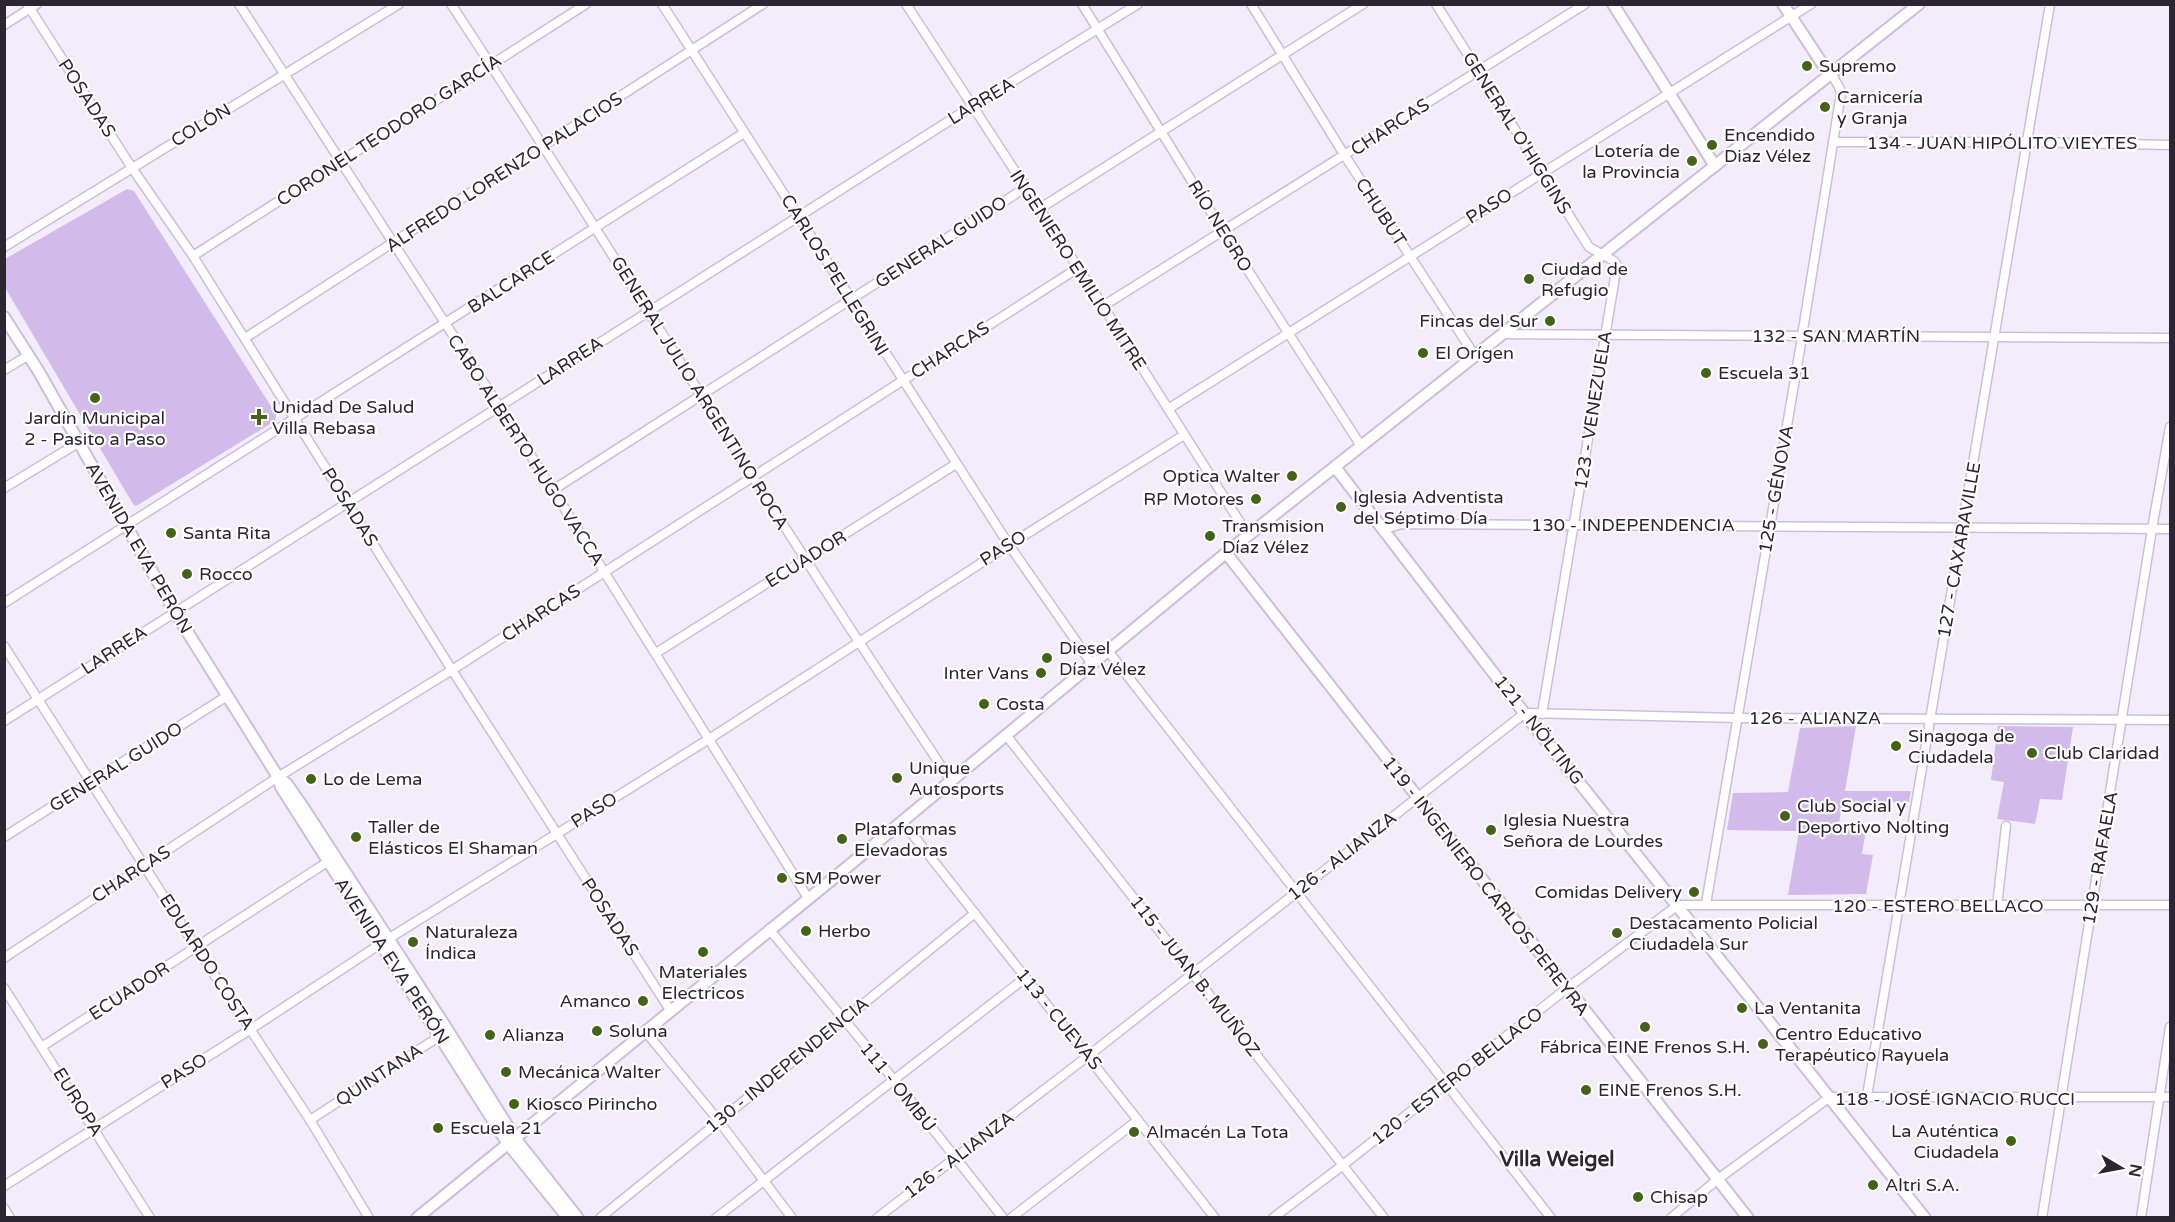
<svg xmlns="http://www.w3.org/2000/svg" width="2175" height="1222" viewBox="0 0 2175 1222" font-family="'Varela Round',sans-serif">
	<rect width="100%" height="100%" fill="#f3edfb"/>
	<g fill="#d2baea">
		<path d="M127,189L134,191L276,414L275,421L136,506L133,504L4,286L5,259Z"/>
		<path d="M1856,726L1845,791H1911L1909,802L1842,803L1838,830L1866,829L1862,854L1873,855L1866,894L1788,895L1799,831L1727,830L1733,793L1788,792L1800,728Z"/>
		<path d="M1998,726L2073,727L2062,800L2040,799L2035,824L1997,819L2004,782L1991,780Z"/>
	</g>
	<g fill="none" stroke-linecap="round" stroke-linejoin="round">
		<g stroke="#cdbdde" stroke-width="11">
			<g id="minor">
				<path d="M27,4L132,168L193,256L452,670L670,1010"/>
				<path d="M239,4L553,490L808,898"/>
				<path d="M451,4C572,188 687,375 806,560C853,634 902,707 951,781"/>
				<path d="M662,4L1009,545L1092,664"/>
				<path d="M906,4L1103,306L1248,535"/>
				<path d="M1082,4L1222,230L1361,446"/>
				<path d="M1251,4L1345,156L1475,356"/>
				<path d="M1436,4L1589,247L1614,261L1617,265L1542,714"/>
				<path d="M4,25L37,4"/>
				<path d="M1833,142H2026L2170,145"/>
				<path d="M1039,209L1363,4"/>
				<path d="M4,247L399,4"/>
				<path d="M193,256L586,4"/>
				<path d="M1103,306L1585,4"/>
				<path d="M1502,334L2170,338"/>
				<path d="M245,338L763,4"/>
				<path d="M4,370L29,355"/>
				<path d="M1168,409L1811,4"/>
				<path d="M4,488L78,443"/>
				<path d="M553,490L1025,188"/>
				<path d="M1385,529L1402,524L2170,529"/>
				<path d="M4,603L744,133"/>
				<path d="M4,646L196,947L310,1120L369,1218"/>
				<path d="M1108,651L1551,1218"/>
				<path d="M656,653L956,464"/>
				<path d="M4,721L971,107L1138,4"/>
				<path d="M1006,735L1384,1218"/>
				<path d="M902,821L1215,1218"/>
				<path d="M4,837L227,696"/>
				<path d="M1706,904L1799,355L1841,93L1839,87L1832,75"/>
				<path d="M1997,906L2006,826"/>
				<path d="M769,929L895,1081L1003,1218"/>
				<path d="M4,958L278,777L452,670L1078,268"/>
				<path d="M4,988L150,1218"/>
				<path d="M645,1031L718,1120L792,1218"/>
				<path d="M43,1046L332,859"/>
				<path d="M1867,1096L2050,4"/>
				<path d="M310,1120L443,1034"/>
				<path d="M4,1186L251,1029L388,939L709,739L1009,545L1184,435"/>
				<path d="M4,1208L10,1218"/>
				<path d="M600,1218L975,913"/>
				<path d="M716,1218L1025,978"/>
				<path d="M877,1218L1088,1056L1525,713L1737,718L2170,720"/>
				<path d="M1011,1218L1138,1120"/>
				<path d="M1273,1218L1343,1165L1566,989L1678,905H2170"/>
				<path d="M1671,1218L1718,1179L1830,1097H2170"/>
				<path d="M2042,1218L2152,529L2170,427"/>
				<path d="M2141,1218L2170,1027"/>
			</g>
		</g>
		<g stroke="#cdbdde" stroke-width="14">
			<g id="tertiary">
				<path d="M1613,4L1715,166"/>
				<path d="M1783,4L1823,65L1832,75"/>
				<path d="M1335,467L1528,718L1925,1218"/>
				<path d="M1226,553L1748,1218"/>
				<path d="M515,1138L578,1218"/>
				<path d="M508,1144L568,1218"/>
			</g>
		</g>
		<g stroke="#cdbdde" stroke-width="14">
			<g id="secondary">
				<path d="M4,317L39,372L175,612L278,777L281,787L508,1144"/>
				<path d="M278,777L287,784L303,807L447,1029L515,1138"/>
				<path d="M417,1218L829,882L1226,553L1919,4"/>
			</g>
		</g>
		<use href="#minor" stroke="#fff" stroke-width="8"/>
		<use href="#tertiary" stroke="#fff" stroke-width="10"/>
		<use href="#secondary" stroke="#fff" stroke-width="10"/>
	</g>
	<g fill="#456318" stroke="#fff" stroke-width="2">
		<circle cx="1807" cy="66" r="6"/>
		<circle cx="1825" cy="107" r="6"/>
		<circle cx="1712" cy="145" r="6"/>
		<circle cx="1692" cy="161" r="6"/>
		<circle cx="1529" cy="279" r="6"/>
		<circle cx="1550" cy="321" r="6"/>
		<circle cx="1423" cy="353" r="6"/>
		<circle cx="1706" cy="373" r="6"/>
		<circle cx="95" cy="398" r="6"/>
		<path d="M256 408h6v6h6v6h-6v6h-6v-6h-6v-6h6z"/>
		<circle cx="1292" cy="476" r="6"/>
		<circle cx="1256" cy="499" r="6"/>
		<circle cx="1341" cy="507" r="6"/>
		<circle cx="171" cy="533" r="6"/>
		<circle cx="1210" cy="536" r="6"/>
		<circle cx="187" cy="574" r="6"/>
		<circle cx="1047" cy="658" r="6"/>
		<circle cx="1041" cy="673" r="6"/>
		<circle cx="984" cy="704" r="6"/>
		<circle cx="1896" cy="746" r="6"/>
		<circle cx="2032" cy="753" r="6"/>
		<circle cx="897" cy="778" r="6"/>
		<circle cx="311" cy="779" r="6"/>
		<circle cx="1785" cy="816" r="6"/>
		<circle cx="1491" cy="830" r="6"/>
		<circle cx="356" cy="837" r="6"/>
		<circle cx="842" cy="839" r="6"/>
		<circle cx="782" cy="878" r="6"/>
		<circle cx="1694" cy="892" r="6"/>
		<circle cx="806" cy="931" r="6"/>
		<circle cx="1617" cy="933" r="6"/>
		<circle cx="413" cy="942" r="6"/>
		<circle cx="703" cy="952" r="6"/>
		<circle cx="643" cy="1001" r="6"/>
		<circle cx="1742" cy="1008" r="6"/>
		<circle cx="1645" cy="1027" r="6"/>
		<circle cx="597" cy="1031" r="6"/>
		<circle cx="490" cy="1035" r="6"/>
		<circle cx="1763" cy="1044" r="6"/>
		<circle cx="506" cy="1072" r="6"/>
		<circle cx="1586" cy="1090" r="6"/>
		<circle cx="514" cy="1104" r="6"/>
		<circle cx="438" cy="1128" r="6"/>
		<circle cx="1134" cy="1132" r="6"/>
		<circle cx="2011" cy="1141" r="6"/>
		<circle cx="1873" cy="1185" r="6"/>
		<circle cx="1638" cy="1197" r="6"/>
	</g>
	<g text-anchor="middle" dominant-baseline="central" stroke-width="4.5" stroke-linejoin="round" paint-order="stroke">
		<g font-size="18" fill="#2c2532" stroke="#fff" text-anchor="start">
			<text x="1819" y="66">Supremo</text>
			<text x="1837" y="97">Carnicería<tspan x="1837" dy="21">y Granja</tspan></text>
			<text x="1724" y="135">Encendido<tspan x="1724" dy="21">Diaz Vélez</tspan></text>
			<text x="1680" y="151" text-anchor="end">Lotería de<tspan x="1680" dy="21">la Provincia</tspan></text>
			<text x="1541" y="269">Ciudad de<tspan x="1541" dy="21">Refugio</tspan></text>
			<text x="1538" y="321" text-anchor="end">Fincas del Sur</text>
			<text x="1435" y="353">El Orígen</text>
			<text x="1718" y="373">Escuela 31</text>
			<text x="272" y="407">Unidad De Salud<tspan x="272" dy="21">Villa Rebasa</tspan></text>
			<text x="95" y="418" text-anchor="middle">Jardín Municipal<tspan x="95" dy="21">2 - Pasito a Paso</tspan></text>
			<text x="1280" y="476" text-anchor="end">Optica Walter</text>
			<text x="1353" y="497">Iglesia Adventista<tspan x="1353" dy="21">del Séptimo Día</tspan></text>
			<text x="1244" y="499" text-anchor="end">RP Motores</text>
			<text x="1222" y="526">Transmision<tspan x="1222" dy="21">Díaz Vélez</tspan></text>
			<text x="183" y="533">Santa Rita</text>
			<text x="199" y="574">Rocco</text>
			<text x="1059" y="648">Diesel<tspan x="1059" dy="21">Díaz Vélez</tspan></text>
			<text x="1029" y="673" text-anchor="end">Inter Vans</text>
			<text x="996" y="704">Costa</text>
			<text x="1908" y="736">Sinagoga de<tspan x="1908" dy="21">Ciudadela</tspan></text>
			<text x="2044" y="753">Club Claridad</text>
			<text x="909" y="768">Unique<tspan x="909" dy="21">Autosports</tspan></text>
			<text x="323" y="779">Lo de Lema</text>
			<text x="1797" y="806">Club Social y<tspan x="1797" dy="21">Deportivo Nolting</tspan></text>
			<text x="1503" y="820">Iglesia Nuestra<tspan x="1503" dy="21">Señora de Lourdes</tspan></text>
			<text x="368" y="827">Taller de<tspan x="368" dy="21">Elásticos El Shaman</tspan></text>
			<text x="854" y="829">Plataformas<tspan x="854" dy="21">Elevadoras</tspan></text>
			<text x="794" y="878">SM Power</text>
			<text x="1682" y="892" text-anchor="end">Comidas Delivery</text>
			<text x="1629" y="923">Destacamento Policial<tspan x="1629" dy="21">Ciudadela Sur</tspan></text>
			<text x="818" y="931">Herbo</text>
			<text x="425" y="932">Naturaleza<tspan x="425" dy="21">Índica</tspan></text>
			<text x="703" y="972" text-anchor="middle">Materiales<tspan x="703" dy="21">Electricos</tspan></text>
			<text x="631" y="1001" text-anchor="end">Amanco</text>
			<text x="1754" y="1008">La Ventanita</text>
			<text x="609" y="1031">Soluna</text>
			<text x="1775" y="1034">Centro Educativo<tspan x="1775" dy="21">Terapéutico Rayuela</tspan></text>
			<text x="502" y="1035">Alianza</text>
			<text x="1645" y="1047" text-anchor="middle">Fábrica EINE Frenos S.H.</text>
			<text x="518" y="1072">Mecánica Walter</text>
			<text x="1598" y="1090">EINE Frenos S.H.</text>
			<text x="526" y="1104">Kiosco Pirincho</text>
			<text x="450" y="1128">Escuela 21</text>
			<text x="1999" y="1131" text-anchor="end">La Auténtica<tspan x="1999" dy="21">Ciudadela</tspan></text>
			<text x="1146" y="1132">Almacén La Tota</text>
			<text x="1885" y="1185">Altri S.A.</text>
			<text x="1650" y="1197">Chisap</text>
		</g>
		<g font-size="18" fill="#2c2532" stroke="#fff">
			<text transform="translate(87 98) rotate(57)">POSADAS</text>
			<text transform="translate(981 101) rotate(-31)">LARREA</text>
			<text transform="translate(201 125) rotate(-31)">COLÓN</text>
			<text transform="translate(1390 127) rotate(-33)">CHARCAS</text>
			<text transform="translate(389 130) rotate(-33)">CORONEL TEODORO GARCÍA</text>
			<text transform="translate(1517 133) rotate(58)">GENERAL O'HIGGINS</text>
			<text x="2002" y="143">134 - JUAN HIPÓLITO VIEYTES</text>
			<text transform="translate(504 172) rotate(-33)">ALFREDO LORENZO PALACIOS</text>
			<text transform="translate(1489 206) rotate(-32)">PASO</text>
			<text transform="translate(1381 212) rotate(57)">CHUBUT</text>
			<text transform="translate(1220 226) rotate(58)">RÍO NEGRO</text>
			<text transform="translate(941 242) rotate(-33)">GENERAL GUIDO</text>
			<text transform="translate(1078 270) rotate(57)">INGENIERO EMILIO MITRE</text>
			<text transform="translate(835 275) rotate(58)">CARLOS PELLEGRINI</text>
			<text transform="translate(511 282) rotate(-33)">BALCARCE</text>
			<text x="1836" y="336">132 - SAN MARTÍN</text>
			<text transform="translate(950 350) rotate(-33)">CHARCAS</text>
			<text transform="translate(570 361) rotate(-33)">LARREA</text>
			<text transform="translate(700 393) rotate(58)">GENERAL JULIO ARGENTINO ROCA</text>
			<text transform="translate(1593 410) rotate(-81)">123 - VENEZUELA</text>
			<text transform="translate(526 450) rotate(57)">CABO ALBERTO HUGO VACCA</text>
			<text transform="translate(1776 489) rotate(-80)">125 - GÉNOVA</text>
			<text transform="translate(350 507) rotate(58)">POSADAS</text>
			<text x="1633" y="525">130 - INDEPENDENCIA</text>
			<text transform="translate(139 548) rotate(60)">AVENIDA EVA PERÓN</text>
			<text transform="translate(1003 548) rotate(-32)">PASO</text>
			<text transform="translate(1959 550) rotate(-80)">127 - CAXARAVILLE</text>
			<text transform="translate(806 559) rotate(-32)">ECUADOR</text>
			<text transform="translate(541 613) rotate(-33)">CHARCAS</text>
			<text transform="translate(114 650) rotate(-33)">LARREA</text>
			<text x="1815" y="718">126 - ALIANZA</text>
			<text transform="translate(1539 730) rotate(52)">121 - NÖLTING</text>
			<text transform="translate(116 767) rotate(-32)">GENERAL GUIDO</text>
			<text transform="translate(594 810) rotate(-32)">PASO</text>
			<text transform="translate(1342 856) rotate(-38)">126 - ALIANZA</text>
			<text transform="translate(2100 858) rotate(-80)">129 - RAFAELA</text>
			<text transform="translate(131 874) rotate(-33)">CHARCAS</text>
			<text transform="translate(1486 886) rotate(52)">119 - INGENIERO CARLOS PEREYRA</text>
			<text x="1938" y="906">120 - ESTERO BELLACO</text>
			<text transform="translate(610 917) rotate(57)">POSADAS</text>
			<text transform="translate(392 961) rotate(57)">AVENIDA EVA PERÓN</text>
			<text transform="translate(207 962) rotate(57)">EDUARDO COSTA</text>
			<text transform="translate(1195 976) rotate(52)">115 - JUAN B. MUÑOZ</text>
			<text transform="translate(129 991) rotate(-33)">ECUADOR</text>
			<text transform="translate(1059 1019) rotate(51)">113 - CUEVAS</text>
			<text transform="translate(787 1065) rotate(-39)">130 - INDEPENDENCIA</text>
			<text transform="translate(184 1071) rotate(-32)">PASO</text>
			<text transform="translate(379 1075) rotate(-33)">QUINTANA</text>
			<text transform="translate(1457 1076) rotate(-38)">120 - ESTERO BELLACO</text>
			<text transform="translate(898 1087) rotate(51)">111 - OMBÚ</text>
			<text x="1955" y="1099">118 - JOSÉ IGNACIO RUCCI</text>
			<text transform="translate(78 1102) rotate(58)">EUROPA</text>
			<text transform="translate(959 1155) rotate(-37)">126 - ALIANZA</text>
		</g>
		<g font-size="21" font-weight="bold" fill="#2c2532" stroke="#fff">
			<text x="1557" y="1159">Villa Weigel</text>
		</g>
	</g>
	<rect width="2175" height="1222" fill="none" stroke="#2c2532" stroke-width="12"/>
	<g transform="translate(2121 1168) rotate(100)" stroke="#ffffff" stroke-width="4.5" paint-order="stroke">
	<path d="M0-4.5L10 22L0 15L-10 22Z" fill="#2c2532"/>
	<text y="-9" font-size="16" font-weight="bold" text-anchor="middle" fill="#2c2532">N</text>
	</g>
</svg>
